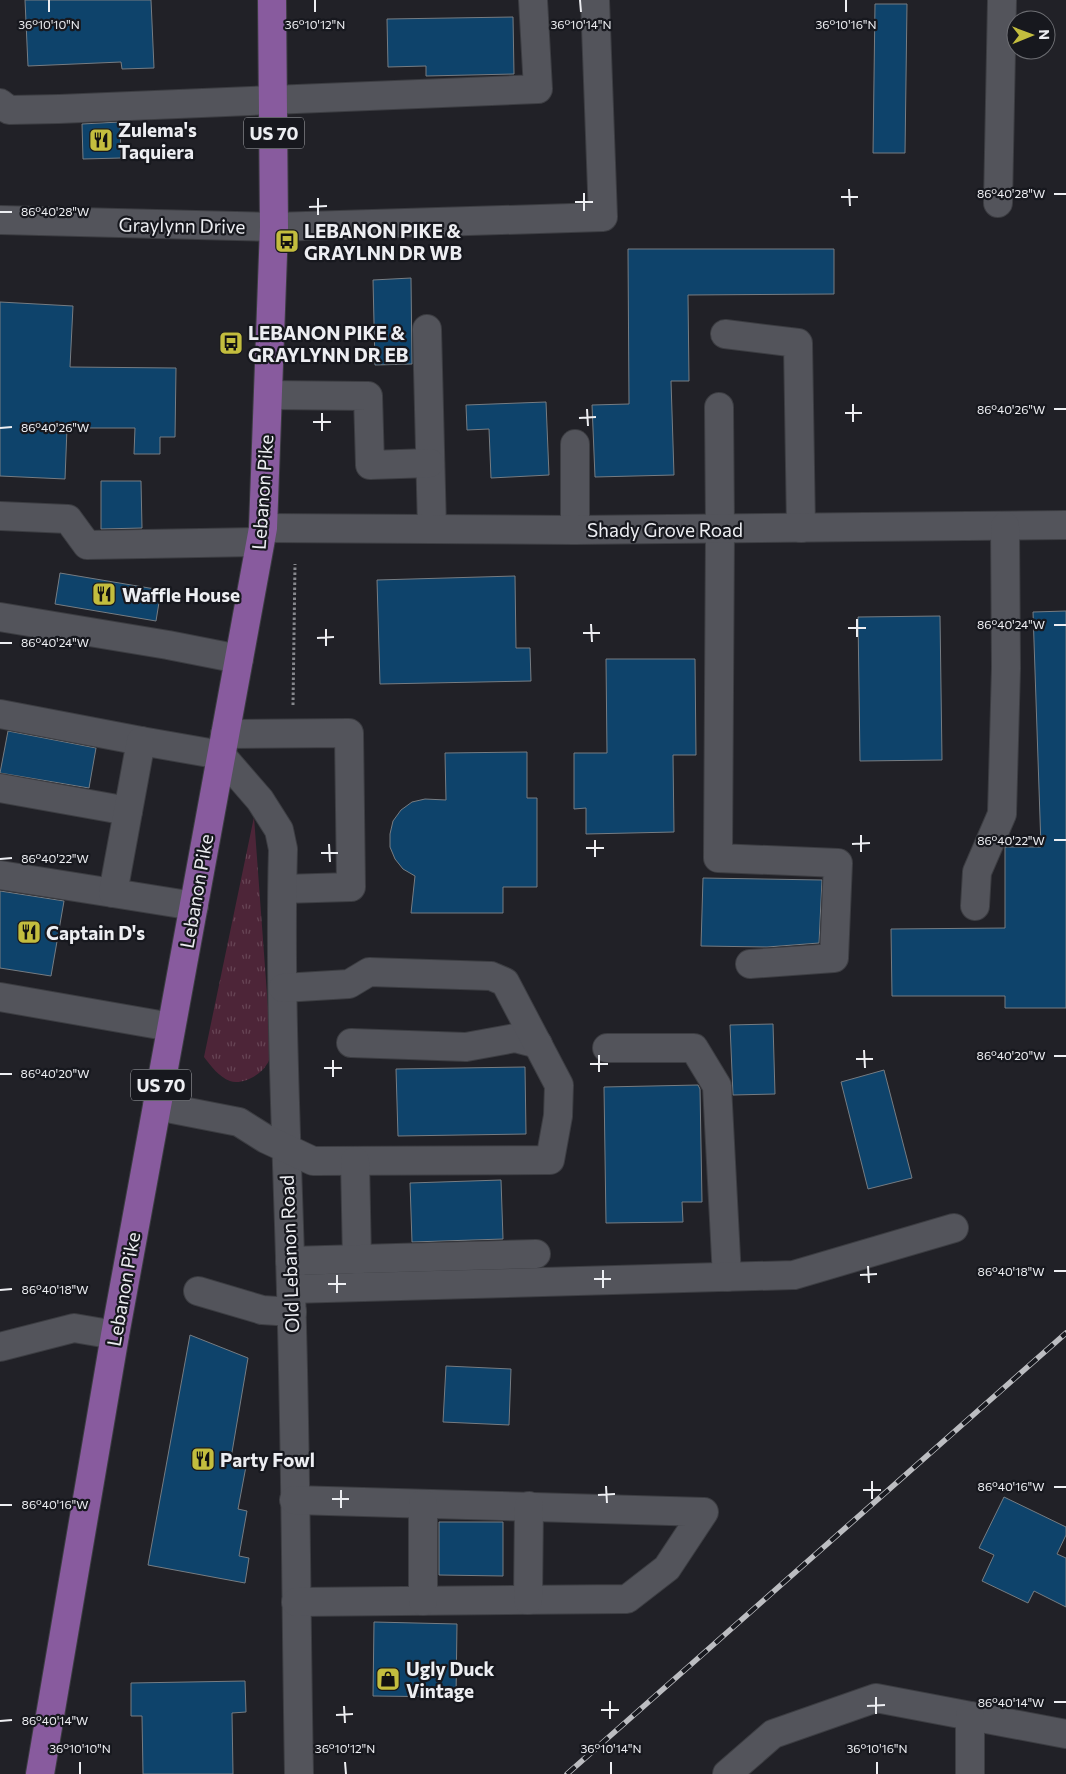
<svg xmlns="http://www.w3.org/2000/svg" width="1066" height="1774" viewBox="0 0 1066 1774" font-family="Commissioner,sans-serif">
	<defs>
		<pattern id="grass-tufts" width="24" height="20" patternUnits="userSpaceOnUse" patternTransform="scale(1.25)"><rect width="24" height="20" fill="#4d2538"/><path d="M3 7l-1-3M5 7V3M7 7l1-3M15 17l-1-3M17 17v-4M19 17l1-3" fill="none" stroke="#674555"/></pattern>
	</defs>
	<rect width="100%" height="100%" fill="#212127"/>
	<path fill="url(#grass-tufts)" d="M254,817L271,1049C270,1054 270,1061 267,1064C261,1075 242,1085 230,1081C219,1077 211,1066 204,1057Z"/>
	<g fill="#0e436b" stroke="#767c82">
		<path d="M25,0H151L154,68L122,69L121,62L28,66Z"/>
		<path d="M875,4H907L905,153H873Z"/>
		<path d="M513,17L514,74L426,76V66L388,67L387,19Z"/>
		<path d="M120,122L121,158L83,159L82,124Z"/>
		<path d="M628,249H834V294L688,295L689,381H671L674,475L595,477L592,405L629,404Z"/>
		<path d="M411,278L412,364L375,365L373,280Z"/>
		<path d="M0,302L73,306L70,367L176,368L175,437H160V454H134L135,428H67L65,479L0,476Z"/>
		<path d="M546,402L549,475L491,478L489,429L467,430L466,405Z"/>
		<path d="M101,481H141L142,528L101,529Z"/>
		<path d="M60,573L161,590L156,621L55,604Z"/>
		<path d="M515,576L516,648H530L531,681L380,684L377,580Z"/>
		<path d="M1066,611V1008H1005V996H892L891,929L1005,928V847H1041L1033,612Z"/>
		<path d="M940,616L942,760L860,761L858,617Z"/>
		<path d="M606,659H695L696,755H673L674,832L586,834V808L574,809V753H607Z"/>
		<path d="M8,731L96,748L89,788L0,773Z"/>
		<path d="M527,752V798H537V887H503V913H411L415,876L403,869L395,859L390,847V834L393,821L401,810L412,802L425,799L446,800L445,753Z"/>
		<path d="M703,878L822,880L819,943L767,947L701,946Z"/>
		<path d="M0,891L64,901L51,976L0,968Z"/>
		<path d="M773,1024L775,1094L733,1095L730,1025Z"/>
		<path d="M525,1067L526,1134L398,1136L396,1069Z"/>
		<path d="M884,1070L912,1178L868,1189L841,1082Z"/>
		<path d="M698,1085L700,1089L702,1202H682L683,1222L606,1223L604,1087Z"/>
		<path d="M501,1180L503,1239L412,1242L410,1183Z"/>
		<path d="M190,1335L248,1358L231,1458L247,1461L238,1509L247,1511L239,1556L249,1558L245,1583L148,1565Z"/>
		<path d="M446,1366L511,1369L509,1425L443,1422Z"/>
		<path d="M1004,1497L1066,1527V1535L1057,1554L1066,1558V1607L1034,1591L1028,1603L982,1581L994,1555L979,1548Z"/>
		<path d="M439,1522H503V1576L439,1575Z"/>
		<path d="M374,1622L457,1624L456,1697L373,1696Z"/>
		<path d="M245,1681L246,1712L232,1713L233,1774H143L142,1716H131V1683Z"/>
	</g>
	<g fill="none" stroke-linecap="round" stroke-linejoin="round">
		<g stroke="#3c3d42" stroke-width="30">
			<g id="minor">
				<path d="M0,103L9,110L59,109L538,89L533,0"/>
				<path d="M998,203L1002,0"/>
				<path d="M0,220L274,227L603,217L595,0"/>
				<path d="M427,329L432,529"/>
				<path d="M725,334L798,343L801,528"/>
				<path d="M268,395L368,396L370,465L430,463"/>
				<path d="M719,407L720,529L718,858L838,863L834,958L750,964"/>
				<path d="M575,444V530"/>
				<path d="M0,516L68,519L87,545L260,542"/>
				<path d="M263,528L575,530L1066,525"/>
				<path d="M0,617L168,645L239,659"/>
				<path d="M0,714L141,741"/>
				<path d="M225,734L349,733L351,887L283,889"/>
				<path d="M0,788L128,811"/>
				<path d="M0,875L113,893"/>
				<path d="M194,906L113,893L141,741L221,755L260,800L279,830L283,849C279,996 287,1143 291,1291C296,1452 296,1613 299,1774"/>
				<path d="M975,906L977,872L1002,814L1006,668L1005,526"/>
				<path d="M0,997L171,1027"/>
				<path d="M351,1043L466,1047L515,1038L538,1044"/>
				<path d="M607,1048H694L717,1086L727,1277"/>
				<path d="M157,1106L239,1122L266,1139L313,1161L550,1160L558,1116L559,1085L505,982L491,976L369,972L349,984L283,988"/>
				<path d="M355,1161L357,1260"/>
				<path d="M290,1261L536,1254"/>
				<path d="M291,1289L794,1275L954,1228"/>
				<path d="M198,1291L262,1310L292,1312"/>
				<path d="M0,1347L74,1328L115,1335"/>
				<path d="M294,1500L704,1512L667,1568L627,1599L296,1602"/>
				<path d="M528,1600L529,1506"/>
				<path d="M423,1601V1504"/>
				<path d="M727,1774L773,1734L876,1698L1066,1734"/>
				<path d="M970,1774V1716"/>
			</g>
		</g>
		<g stroke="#3c3d42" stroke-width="30">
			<path id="major" d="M40,1774L115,1335L263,528L274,227L272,0"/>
		</g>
		<path stroke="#88898e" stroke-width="3" stroke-dasharray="2.5 2.5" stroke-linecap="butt" d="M293,705L295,564"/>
		<use href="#minor" stroke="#53545b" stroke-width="28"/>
		<use href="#major" stroke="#885b9e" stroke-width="28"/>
		<g stroke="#bcbdc1" stroke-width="5.5">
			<path id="rail" d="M567,1774L1066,1333"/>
		</g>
		<use href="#rail" stroke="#17181e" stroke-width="4" stroke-dasharray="11" stroke-linecap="butt"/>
	</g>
	<path fill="none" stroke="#edeef2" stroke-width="2" d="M49,0V12M315,0V12M580,0L581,12M846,0V12M849,189L850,206M584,193V211M1054,194H1066M841,197H858M318,198V215M575,202H593M309,207L327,206M0,212H12M853,404V422M587,409L588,426M1054,409H1066M322,413V431M845,413H862M579,418L596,417M313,422H331M0,428L12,427M857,619V637M591,624L592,642M1054,625H1066M848,628H866M326,629V646M583,633H600M317,638L334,637M0,643H12M861,835V852M595,840V857M1054,840H1066M329,844L330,862M852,844L870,843M586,848H604M321,853H338M0,859L12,858M864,1050L865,1068M599,1055V1072M1054,1056H1066M856,1059H873M333,1060V1077M590,1064H608M324,1068H342M0,1074H12M868,1266L869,1283M603,1270V1288M1054,1271H1066M337,1275V1293M860,1275L877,1274M594,1279H611M328,1284H346M0,1290L12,1289M872,1481V1499M606,1486L607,1503M1054,1487H1066M341,1490V1508M863,1490H881M598,1495L615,1494M332,1499H349M0,1505H12M876,1697V1714M610,1701V1719M1054,1702H1066M344,1706L345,1723M867,1706L885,1705M601,1710H619M336,1715L353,1714M0,1721L12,1720M80,1762V1774M345,1762L346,1774M611,1762V1774M877,1762V1774"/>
	<defs>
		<g id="restaurant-square" transform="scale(1.25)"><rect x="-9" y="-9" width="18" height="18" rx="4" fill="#c3bd3e" stroke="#17181e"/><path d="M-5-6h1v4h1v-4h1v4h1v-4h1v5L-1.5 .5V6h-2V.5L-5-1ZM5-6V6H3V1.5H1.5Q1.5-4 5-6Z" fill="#111"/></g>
		<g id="bus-square" transform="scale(1.25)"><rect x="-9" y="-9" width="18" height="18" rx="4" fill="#c3bd3e" stroke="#17181e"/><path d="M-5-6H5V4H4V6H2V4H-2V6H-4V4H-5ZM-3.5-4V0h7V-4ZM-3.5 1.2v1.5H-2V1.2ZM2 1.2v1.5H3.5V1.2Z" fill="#111"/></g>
		<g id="shop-square" transform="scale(1.25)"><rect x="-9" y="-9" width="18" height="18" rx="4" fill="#c3bd3e" stroke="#17181e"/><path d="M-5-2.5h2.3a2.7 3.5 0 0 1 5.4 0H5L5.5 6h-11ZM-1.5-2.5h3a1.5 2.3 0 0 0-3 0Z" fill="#111"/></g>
	</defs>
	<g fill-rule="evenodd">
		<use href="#restaurant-square" x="101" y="140"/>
		<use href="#bus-square" x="287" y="241"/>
		<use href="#bus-square" x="231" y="343"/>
		<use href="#restaurant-square" x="104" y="594"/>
		<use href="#restaurant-square" x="29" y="932"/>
		<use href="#restaurant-square" x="203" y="1459"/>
		<use href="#shop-square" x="388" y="1679"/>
	</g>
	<g text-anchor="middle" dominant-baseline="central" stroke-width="4.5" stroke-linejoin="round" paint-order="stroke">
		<g fill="#17181e" stroke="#adaeb2" stroke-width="1">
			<rect x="244" y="117.5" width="60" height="31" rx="4"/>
			<rect x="131" y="1069.5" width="60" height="31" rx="4"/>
		</g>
		<g font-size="18" font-weight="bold" fill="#edeef2">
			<text x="274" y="133">US 70</text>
			<text x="161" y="1085">US 70</text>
		</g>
		<g font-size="19" font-weight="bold" fill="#edeef2" stroke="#17181e" text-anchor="start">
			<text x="118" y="129">Zulema's<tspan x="118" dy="22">Taquiera</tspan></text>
			<text x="304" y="230">LEBANON PIKE &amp;<tspan x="304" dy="22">GRAYLNN DR WB</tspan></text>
			<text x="248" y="332">LEBANON PIKE &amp;<tspan x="248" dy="22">GRAYLYNN DR EB</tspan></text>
			<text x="122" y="594">Waffle House</text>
			<text x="46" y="932">Captain D's</text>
			<text x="220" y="1459">Party Fowl</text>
			<text x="406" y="1668">Ugly Duck<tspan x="406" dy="22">Vintage</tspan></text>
		</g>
		<g font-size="19" fill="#edeef2" stroke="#17181e">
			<text transform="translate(182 225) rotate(1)">Graylynn Drive</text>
			<text transform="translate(262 492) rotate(-86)">Lebanon Pike</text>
			<text x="665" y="529">Shady Grove Road</text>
			<text transform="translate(196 891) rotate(-80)">Lebanon Pike</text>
			<text transform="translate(289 1254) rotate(-92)">Old Lebanon Road</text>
			<text transform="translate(123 1289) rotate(-80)">Lebanon Pike</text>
		</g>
	</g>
	<g font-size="12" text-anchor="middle" fill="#edeef2" stroke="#17181e" stroke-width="4.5" stroke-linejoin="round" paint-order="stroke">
		<text x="49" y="29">36°10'10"N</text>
		<text x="315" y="29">36°10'12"N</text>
		<text x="581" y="29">36°10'14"N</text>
		<text x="846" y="29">36°10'16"N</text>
		<text x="1011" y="198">86°40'28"W</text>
		<text x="55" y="216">86°40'28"W</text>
		<text x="1011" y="414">86°40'26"W</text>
		<text x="55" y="432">86°40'26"W</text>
		<text x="1011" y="629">86°40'24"W</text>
		<text x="55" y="647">86°40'24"W</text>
		<text x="1011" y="845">86°40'22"W</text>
		<text x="55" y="863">86°40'22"W</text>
		<text x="1011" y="1060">86°40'20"W</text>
		<text x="55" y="1078">86°40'20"W</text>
		<text x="1011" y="1276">86°40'18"W</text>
		<text x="55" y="1294">86°40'18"W</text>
		<text x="1011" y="1491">86°40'16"W</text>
		<text x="55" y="1509">86°40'16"W</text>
		<text x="1011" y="1707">86°40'14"W</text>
		<text x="55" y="1725">86°40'14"W</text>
		<text x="80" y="1753">36°10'10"N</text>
		<text x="345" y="1753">36°10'12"N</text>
		<text x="611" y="1753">36°10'14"N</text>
		<text x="877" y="1753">36°10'16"N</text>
	</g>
	<g transform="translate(1031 35) rotate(89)"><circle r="24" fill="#17181e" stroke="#6d6e73"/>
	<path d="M0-4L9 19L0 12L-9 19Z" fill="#c3bd3e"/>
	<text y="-8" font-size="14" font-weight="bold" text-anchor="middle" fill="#edeef2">N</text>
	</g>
</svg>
